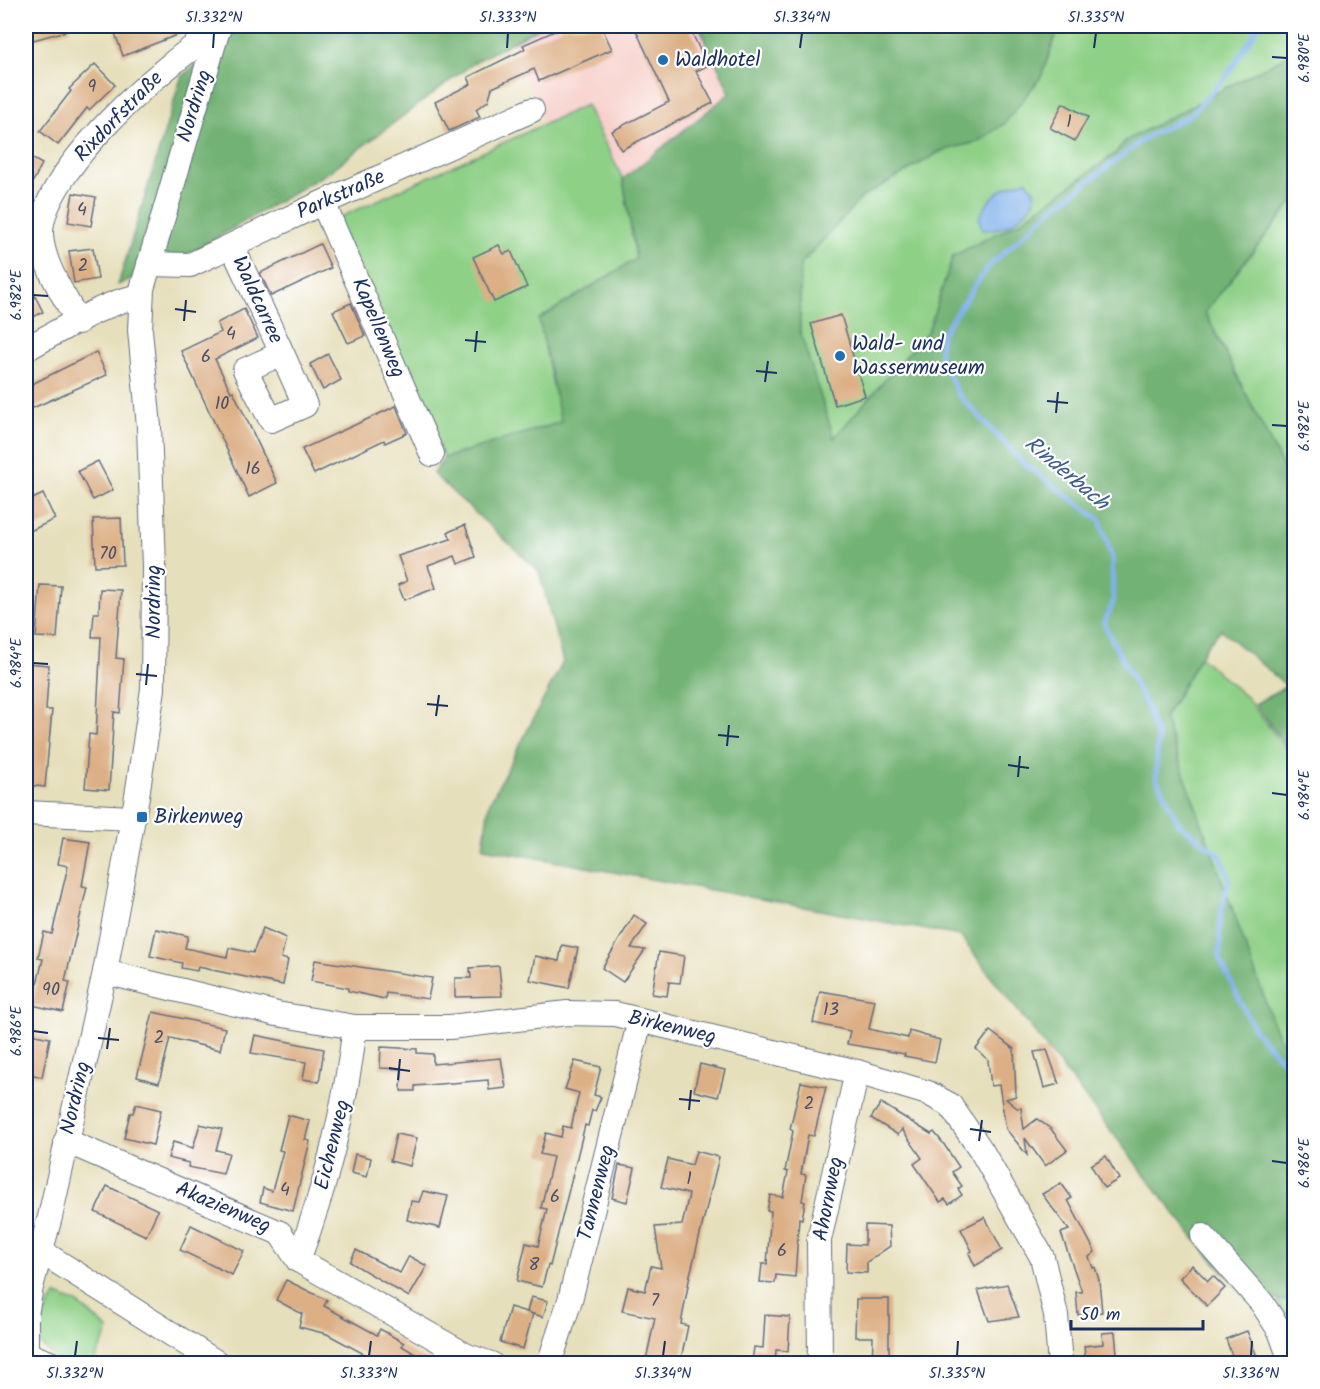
<svg xmlns="http://www.w3.org/2000/svg" width="1320" height="1389" viewBox="0 0 1320 1389" font-family="Kalam,sans-serif">
	<rect width="100%" height="100%" fill="#fff"/>
	<filter id="ink" filterUnits="userSpaceOnUse"><feTurbulence type="fractalNoise" baseFrequency=".0167" numOctaves="2"/><feDisplacementMap in="SourceGraphic" scale="12" xChannelSelector="R" yChannelSelector="G"/><feConvolveMatrix kernelMatrix="1 2 1 2 8 2 1 2 1" color-interpolation-filters="sRGB"/></filter>
	<filter id="wash" filterUnits="userSpaceOnUse"><feTurbulence type="fractalNoise" baseFrequency=".008" numOctaves="4" result="noise"/><feDisplacementMap in="SourceGraphic" scale="24" xChannelSelector="R" yChannelSelector="G"/><feGaussianBlur stdDeviation="1.35" result="paint"/><feColorMatrix in="noise" values="0 0 0 0 0 0 0 0 0 0 0 0 0 0 0 0 0 1.4 0 .05"/><feComposite in="paint" operator="in"/></filter>
	<g filter="url(#wash)">
		<rect width="100%" height="100%" fill="#e6dfbb"/>
		<path fill="#f7d0cb" d="M542,26H699L730,93L623,179L586,106L543,125L512,43Z"/>
		<g fill="#8fd087" stroke="#558072" stroke-width="1.5">
			<path d="M1059,26H1294V52L1125,141L1116,153L1020,222L953,256L929,331L833,439L800,332V265L862,197L941,151L977,142L1041,77Z"/>
			<path d="M586,105L623,179L636,259L539,319L562,422L444,458L336,219Z"/>
			<path d="M1294,200V489L1205,312Z"/>
			<path d="M1200,657L1247,698L1294,759V1045L1285,1047L1277,1035L1164,718Z"/>
			<path d="M57,1295L77,1303L109,1330L93,1363L60,1362L38,1342C41,1323 43,1309 57,1295Z"/>
			<path d="M1278,1300L1294,1301V1354Z"/>
		</g>
		<g fill="#73b274" stroke="#477069" stroke-width="1.5">
			<path d="M239,26H542L475,62L327,173L197,249L118,285L181,78Z"/>
			<path d="M699,26H1059L1041,77L1004,124L977,142L941,151L862,197L800,265V332L834,438L928,331L953,256L1020,222L1116,153L1125,141L1294,52V200L1205,312L1294,489V756L1255,704L1287,686L1221,630L1207,645L1164,718L1277,1034L1294,1059V1301L1248,1299L1197,1242L960,936L483,848L489,804L563,662L539,571L433,474L444,458L561,422L539,319L636,259L623,179L730,93Z"/>
		</g>
		<path fill="#80b1eb" stroke="#4e70a4" stroke-width="1.5" d="M1026,180L1034,191V202C1017,222 1009,229 982,230L979,218C991,194 1000,188 1026,180Z"/>
		<g fill="none" stroke-linecap="round" stroke-linejoin="round">
			<path stroke="#80b1eb" stroke-width="5" d="M1259,26L1226,77L1190,115L1145,138L1051,210L987,268L941,335L940,356L958,394L1022,462L1100,520L1112,558L1113,603L1104,624L1146,705L1158,739L1156,778L1179,824L1220,855L1229,879L1220,918V960L1255,1031L1287,1065L1294,1080"/>
		</g>
		<g id="blocks">
			<g fill="#dcaf84">
				<path d="M26,26H69L70,30L26,42Z"/>
				<path d="M136,26H200L123,56L115,33Z"/>
				<path d="M566,26H601L612,49L539,81L534,69L492,88L488,101L476,109L480,117L449,131L435,102L471,84L468,77L525,49L523,45Z"/>
				<path d="M634,26H689L707,66L696,71L713,103L621,150L612,131L669,102Z"/>
				<path d="M95,64L115,85L89,110L87,108L58,145L40,131L71,91L69,89Z"/>
				<path d="M1063,103L1088,117L1075,141L1050,128Z"/>
				<path d="M26,155L42,164L26,195Z"/>
				<path d="M73,193L96,197L91,226L68,222Z"/>
				<path d="M320,244L331,268L271,296L260,273Z"/>
				<path d="M499,245L504,254L511,251L527,287L494,302L473,257Z"/>
				<path d="M93,248L98,279L74,283L69,251Z"/>
				<path d="M26,278L43,312L26,321Z"/>
				<path d="M351,303L365,336L348,343L333,311Z"/>
				<path d="M244,309L258,338L215,359L231,392L233,391L277,483L249,497L181,351L221,332L217,323Z"/>
				<path d="M841,315L865,396L835,405L811,324Z"/>
				<path d="M96,352L107,375L26,411V387Z"/>
				<path d="M328,354L341,380L323,390L310,364Z"/>
				<path d="M396,406L407,433L385,443L384,440L314,474L302,449Z"/>
				<path d="M98,461L113,490L93,500L78,471Z"/>
				<path d="M43,494L55,519L26,533V502Z"/>
				<path d="M121,518L123,565L95,566L93,519Z"/>
				<path d="M465,525L476,557L458,564L455,556L428,566L436,588L404,600L398,585L407,581L398,556L451,539L448,532Z"/>
				<path d="M40,585L61,586L57,638L36,637Z"/>
				<path d="M100,589L121,590L116,658L124,659L120,713L114,712L109,790L85,788L89,734L96,735L101,637H92L94,613H99Z"/>
				<path d="M26,663L49,665L46,710H52L45,787L26,785L29,690L26,689Z"/>
				<path d="M63,838L90,842L82,886L87,887L65,981L70,982L63,1012L32,1005L43,959L38,958L44,932L52,934L68,866L58,864Z"/>
				<path d="M634,915L647,924L631,948L645,950L623,982L602,968Z"/>
				<path d="M263,928L286,938L281,958L288,960L283,985L198,967L197,971L181,968L182,963L150,956L156,929L188,936L185,948L227,957L229,948L253,953Z"/>
				<path d="M562,945L578,948L569,988L530,980L535,956L559,961Z"/>
				<path d="M659,952L684,956L680,983L669,982L667,996L652,994Z"/>
				<path d="M315,960L432,978L428,999L386,993L385,999L348,991V988L311,981Z"/>
				<path d="M499,966L502,996L455,997V978H471L470,968Z"/>
				<path d="M820,991L875,1000L869,1029L908,1038L909,1031L940,1040L935,1062L904,1056L905,1054L847,1044L850,1031L813,1023Z"/>
				<path d="M153,1012L225,1028L220,1050L170,1038L159,1083L137,1077Z"/>
				<path d="M990,1031L1014,1049L1016,1096L1006,1099L1017,1108H1021L1024,1129L1037,1119L1051,1129L1067,1150L1045,1166L1025,1138L1027,1155L1006,1129L999,1085L991,1086L988,1060L976,1049Z"/>
				<path d="M26,1033L50,1038L42,1077L26,1073Z"/>
				<path d="M255,1035L324,1049L319,1082L303,1079L306,1062L251,1053Z"/>
				<path d="M381,1047L417,1049V1053L433,1054V1064L501,1058L506,1088L489,1090L488,1080L415,1086V1091H401L402,1069L380,1068Z"/>
				<path d="M1047,1050L1059,1084L1044,1088L1034,1052Z"/>
				<path d="M575,1061L601,1067L594,1095L601,1097L595,1111L592,1110L588,1126L585,1125L550,1266L548,1265L542,1287L517,1281L526,1243L538,1246L547,1209L541,1208L553,1157L540,1154L546,1133L561,1137L563,1126L571,1128L579,1093L565,1089Z"/>
				<path d="M700,1064L725,1070L718,1097L694,1091Z"/>
				<path d="M801,1082L826,1087L814,1136L808,1135L801,1174L806,1175L802,1201L805,1202L802,1219L799,1218L795,1277L776,1275L775,1283L760,1282L762,1264H767L771,1211H767L770,1195L783,1197L788,1172L785,1171L793,1131L790,1129Z"/>
				<path d="M881,1103L931,1134L934,1132L943,1143L959,1167L952,1172L962,1186L958,1189L962,1195L949,1204L945,1199L940,1202L914,1164L922,1158L902,1129L898,1135L871,1118Z"/>
				<path d="M136,1104L161,1110L153,1145L124,1138L130,1113H133Z"/>
				<path d="M288,1115L310,1121L305,1140L310,1141L293,1211L260,1202L263,1188L272,1191L283,1151L279,1150Z"/>
				<path d="M200,1124L222,1129L216,1150L229,1153L223,1174L188,1167L189,1163L168,1158L173,1142L193,1148Z"/>
				<path d="M396,1134L417,1138L410,1166L390,1161Z"/>
				<path d="M696,1151L719,1157L690,1275L681,1324L688,1326L680,1364H645L655,1318L622,1311L628,1287L645,1291L651,1266L661,1268L655,1227L682,1225L689,1194L661,1187L668,1159L692,1165Z"/>
				<path d="M355,1154L371,1158L367,1177L351,1173Z"/>
				<path d="M1106,1156L1119,1179L1104,1188L1091,1165Z"/>
				<path d="M619,1165L635,1168L627,1202L612,1198Z"/>
				<path d="M1061,1183L1072,1198L1068,1200L1095,1252L1089,1257L1093,1268L1095,1267L1099,1280L1102,1312L1078,1315L1076,1292H1082L1061,1233L1069,1230L1042,1194Z"/>
				<path d="M107,1186L158,1210L146,1236L95,1212Z"/>
				<path d="M423,1191L448,1196L440,1228L407,1220L411,1201L419,1202Z"/>
				<path d="M985,1217L1002,1250L975,1266L969,1253L972,1251L961,1229Z"/>
				<path d="M191,1225L244,1251L232,1275L180,1250Z"/>
				<path d="M865,1225L889,1226L890,1246L867,1262V1273L846,1272L847,1244L865,1245Z"/>
				<path d="M356,1250L400,1273L409,1256L427,1266L409,1297L350,1262Z"/>
				<path d="M1192,1265L1208,1281L1213,1276L1225,1288L1207,1306L1180,1278Z"/>
				<path d="M286,1280L327,1300L324,1306L377,1335L380,1329L404,1343L402,1346L432,1364H361L366,1355L327,1334L299,1327L302,1314L276,1300Z"/>
				<path d="M1007,1284L1019,1317L989,1321L978,1290Z"/>
				<path d="M531,1297L548,1301L543,1317L527,1312Z"/>
				<path d="M856,1299H889V1364H872L873,1337H855Z"/>
				<path d="M510,1307L533,1314L523,1349L500,1342Z"/>
				<path d="M765,1315L790,1317L788,1351L776,1350L775,1364L752,1362L754,1347L763,1348Z"/>
				<path d="M1247,1331L1260,1364H1235L1226,1339Z"/>
				<path d="M1115,1332L1118,1364H1086L1084,1346L1103,1344L1102,1333Z"/>
			</g>
		</g>
	</g>
	<g filter="url(#ink)">
		<use href="#blocks" fill-opacity="0" stroke="#626d7f" stroke-width="1.5"/>
		<g fill="none" stroke-linecap="round" stroke-linejoin="round">
			<g stroke="#626d7f" stroke-width="26">
				<g id="minor">
					<path d="M323,203L432,454"/>
					<path d="M232,246L282,353L245,370L271,420L305,405L282,353"/>
					<path d="M149,264L190,265L313,207L532,110"/>
					<path d="M78,322C64,295 42,264 41,234C40,173 168,59 218,31"/>
					<path d="M26,349C52,335 113,297 141,297"/>
					<path d="M26,813L133,818"/>
					<path d="M105,972L277,1014L355,1027H450L567,1013L615,1014L857,1072L928,1093L950,1105L981,1150L1042,1257L1056,1315L1060,1364"/>
					<path d="M66,1141L280,1233L298,1260L467,1356L491,1364"/>
					<path d="M1203,1236L1262,1303L1280,1331L1292,1364"/>
					<path d="M26,1242L219,1364"/>
					<path d="M298,1260C327,1185 345,1107 355,1027"/>
					<path d="M26,1354V1315L31,1287L50,1217L105,972L137,796L153,689L154,566L149,427L140,330L142,289L219,26"/>
					<path d="M26,1354L52,1364"/>
					<path d="M549,1364L570,1300L640,1020"/>
					<path d="M820,1364L819,1240L857,1072"/>
				</g>
			</g>
			<use href="#minor" stroke="#fff" stroke-width="24"/>
		</g>
	</g>
	<path fill="none" stroke="#1b2f5e" stroke-width="2" d="M213,48L214,33M507,48L508,33M800,48L802,33M1094,48L1096,33M1272,57L1287,58M33,295L48,296M175,309L196,312M184,321L186,300M465,340L486,342M475,352L477,331M756,371L777,373M765,382L768,361M1047,401L1068,403M1056,413L1058,392M1272,425L1287,426M33,663L48,664M136,674L157,676M146,685L148,664M427,704L448,706M436,716L439,695M718,735L739,737M727,746L729,725M1008,765L1029,768M1018,777L1020,756M1272,793L1287,795M33,1031L48,1033M98,1038L119,1040M107,1049L110,1028M389,1068L410,1071M398,1080L400,1059M679,1099L700,1101M689,1110L691,1090M970,1129L991,1132M979,1141L982,1120M1272,1161L1287,1163M75,1356L77,1341M369,1356L371,1341M663,1356L665,1341M957,1356L958,1341M1251,1356L1252,1341"/>
	<g fill="#1f6fb2" stroke="#fff" stroke-width="2">
		<circle cx="663" cy="60" r="6"/>
		<circle cx="840" cy="356" r="6"/>
		<rect x="136" y="811" width="12" height="12" rx="3"/>
	</g>
	<g text-anchor="middle" dominant-baseline="central" stroke-width="4.5" stroke-linejoin="round" paint-order="stroke">
		<g font-size="18" fill="#4b4f68">
			<text x="92" y="87">9</text>
			<text x="1069" y="122">1</text>
			<text x="82" y="210">4</text>
			<text x="83" y="266">2</text>
			<text x="231" y="334">4</text>
			<text x="206" y="357">6</text>
			<text x="222" y="404">10</text>
			<text x="253" y="469">16</text>
			<text x="108" y="554">70</text>
			<text x="51" y="990">90</text>
			<text x="831" y="1010">13</text>
			<text x="159" y="1038">2</text>
			<text x="809" y="1104">2</text>
			<text x="689" y="1179">1</text>
			<text x="285" y="1190">4</text>
			<text x="555" y="1197">6</text>
			<text x="782" y="1251">6</text>
			<text x="534" y="1265">8</text>
			<text x="655" y="1301">7</text>
		</g>
		<g font-size="21" fill="#1b2f5e" stroke="#fff" text-anchor="start">
			<text x="675" y="60">Waldhotel</text>
			<text x="852" y="344">Wald- und<tspan x="852" dy="24">Wassermuseum</tspan></text>
			<text x="154" y="817">Birkenweg</text>
		</g>
		<g font-size="21" fill="#1b2f5e" stroke="#fff">
			<text transform="translate(195 106) rotate(-73)">Nordring</text>
			<text transform="translate(119 117) rotate(-46)">Rixdorfstraße</text>
			<text transform="translate(341 195) rotate(-24)">Parkstraße</text>
			<text transform="translate(257 300) rotate(65)">Waldcarree</text>
			<text transform="translate(378 328) rotate(67)">Kapellenweg</text>
			<text transform="translate(154 602) rotate(-90)">Nordring</text>
			<text transform="translate(672 1028) rotate(13)">Birkenweg</text>
			<text transform="translate(76 1098) rotate(-77)">Nordring</text>
			<text transform="translate(333 1145) rotate(-76)">Eichenweg</text>
			<text transform="translate(597 1193) rotate(-76)">Tannenweg</text>
			<text transform="translate(829 1199) rotate(-79)">Ahornweg</text>
			<text transform="translate(223 1208) rotate(23)">Akazienweg</text>
		</g>
		<g font-size="22" font-style="italic" fill="#3e5c8f" stroke="#fff">
			<text transform="translate(1066 474) rotate(40)">Rinderbach</text>
		</g>
	</g>
	<rect width="1320" height="1389" fill="none" stroke="#fff" stroke-width="66"/>
	<path d="M1071 1320v9h132v-9" fill="none" stroke="#1b2f5e" stroke-width="3"/>
	<text x="1080" y="1320" font-size="18" fill="#1b2f5e" stroke="#ffffff" stroke-width="4.5" paint-order="stroke">50 m</text>
	<rect x="33" y="33" width="1254" height="1323" fill="none" stroke="#1b2f5e" stroke-width="2"/>
	<g font-size="15" text-anchor="middle" fill="#1b2f5e">
		<text x="214" y="22">51.332°N</text>
		<text x="508" y="22">51.333°N</text>
		<text x="802" y="22">51.334°N</text>
		<text x="1096" y="22">51.335°N</text>
		<text transform="translate(1304 58) rotate(-90)" y="5">6.980°E</text>
		<text transform="translate(16 295) rotate(-90)" y="5">6.982°E</text>
		<text transform="translate(1304 426) rotate(-90)" y="5">6.982°E</text>
		<text transform="translate(16 663) rotate(-90)" y="5">6.984°E</text>
		<text transform="translate(1304 795) rotate(-90)" y="5">6.984°E</text>
		<text transform="translate(16 1031) rotate(-90)" y="5">6.986°E</text>
		<text transform="translate(1304 1163) rotate(-90)" y="5">6.986°E</text>
		<text x="75" y="1378">51.332°N</text>
		<text x="369" y="1378">51.333°N</text>
		<text x="663" y="1378">51.334°N</text>
		<text x="957" y="1378">51.335°N</text>
		<text x="1251" y="1378">51.336°N</text>
	</g>
</svg>
